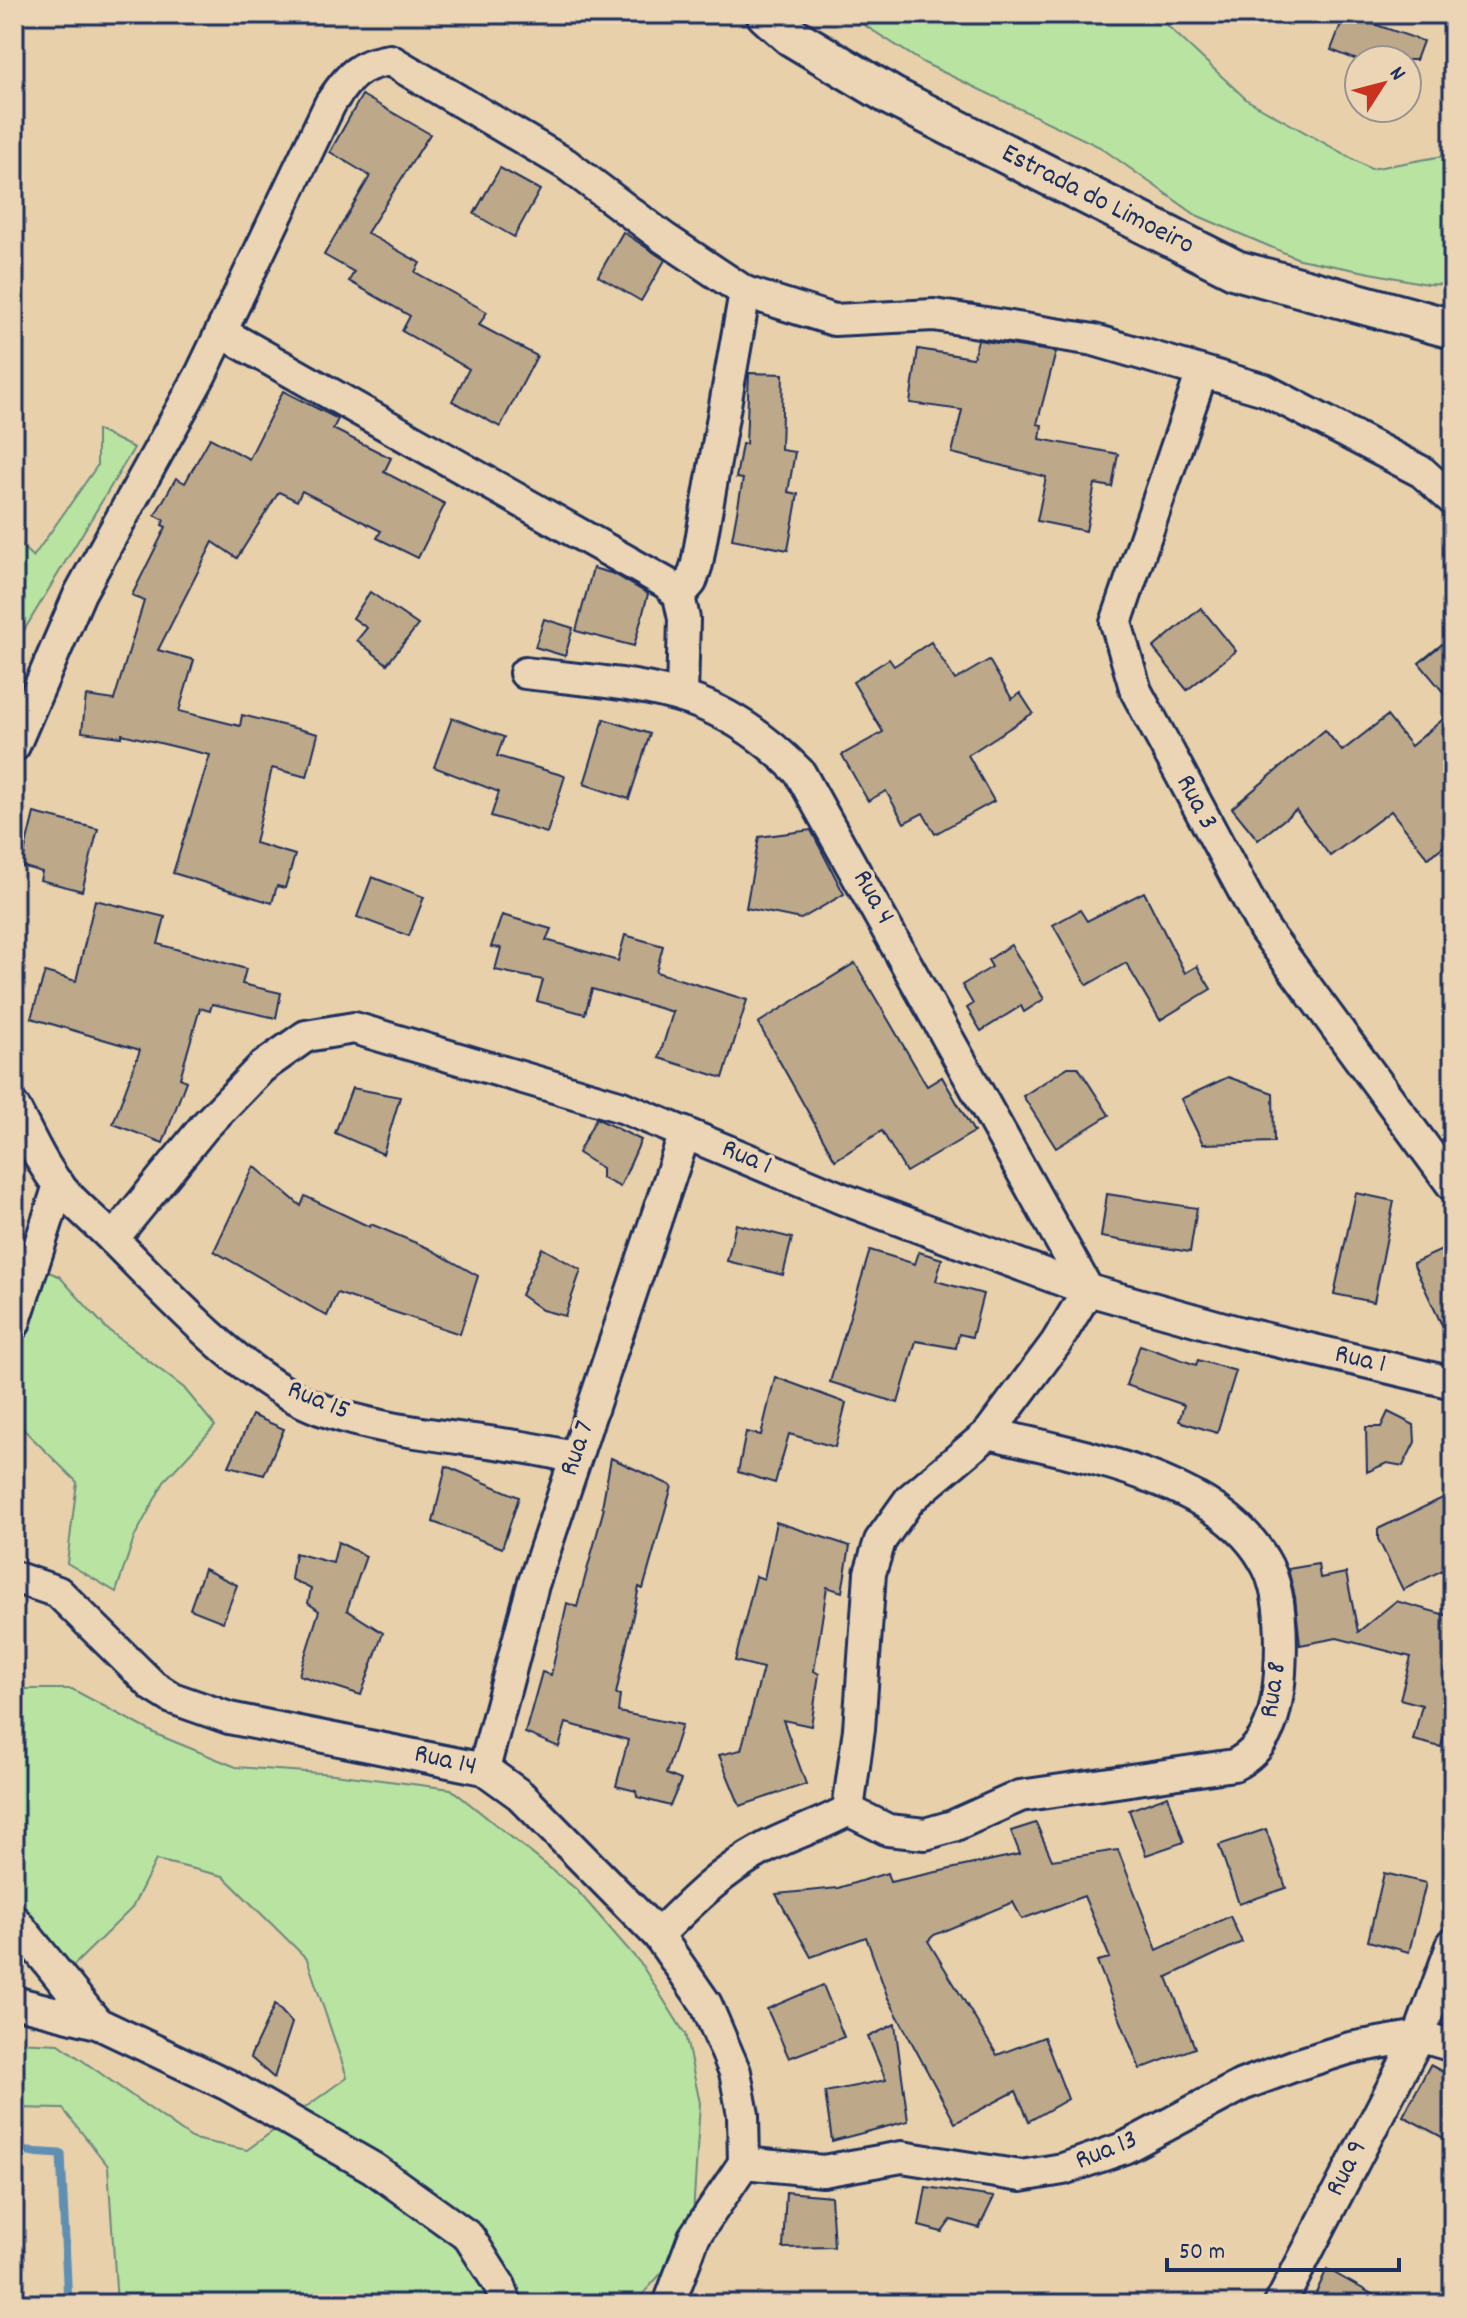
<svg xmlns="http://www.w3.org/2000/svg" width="1467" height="2318" viewBox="0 0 1467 2318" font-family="Dekko,sans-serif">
	<rect width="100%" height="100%" fill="#e8d0aa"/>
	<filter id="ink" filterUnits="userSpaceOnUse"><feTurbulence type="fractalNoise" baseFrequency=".0125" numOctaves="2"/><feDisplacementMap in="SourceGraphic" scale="16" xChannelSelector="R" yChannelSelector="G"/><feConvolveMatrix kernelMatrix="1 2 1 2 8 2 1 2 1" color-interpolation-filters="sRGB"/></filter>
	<g filter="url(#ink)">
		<g fill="#b9e3a0" stroke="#6a897f" stroke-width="2">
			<path d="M847,14H1155L1247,100L1371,169L1443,156L1453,135V285L1427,284L1299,259L1196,215L1100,147L924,63Z"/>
			<path d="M97,430L134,448L20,637L14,662V539L33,557L97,466Z"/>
			<path d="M14,1258L59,1276L107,1329L184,1388L215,1426L165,1480L134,1538L116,1592L67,1563L77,1482L14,1420Z"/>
			<path d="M14,1689H72L158,1735L236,1767L334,1774L451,1789L576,1889L641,1964L685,2034L700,2103L693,2215L666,2268L634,2304H117L108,2166L63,2109L14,2108V2042L59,2044L193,2139L247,2150L347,2077L307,1959L223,1876L156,1860L132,1908L63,1976L14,1953Z"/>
		</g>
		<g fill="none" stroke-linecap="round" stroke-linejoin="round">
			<path stroke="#5e90b3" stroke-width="9" d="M14,2151L61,2154L68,2304"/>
		</g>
		<g fill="#bda98a" stroke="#1b2f5e" stroke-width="2">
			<path d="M1345,14L1423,41L1416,60H1357L1331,50Z"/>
			<path d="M362,95L430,134L367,233L420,263L415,272L487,312L479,325L537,356L500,427L452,401L469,369L402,331L410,316L349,281L354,272L324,255L370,176L330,152Z"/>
			<path d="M500,168L540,190L514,237L474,214Z"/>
			<path d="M623,232L665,260L641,301L598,276Z"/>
			<path d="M978,340L1056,352L1037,424L1042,425L1040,439L1118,454L1112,487L1095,484L1086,531L1037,521L1046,477L952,453L962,410L910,403L918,349L973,358Z"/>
			<path d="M749,373L783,374L781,450L795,452L788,492L798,494L788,550L732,539L743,479L736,478L742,444H746Z"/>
			<path d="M283,391L338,419L333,429L391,458L384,472L445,504L418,558L377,538L381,531L302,491L297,501L279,492L237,558L213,542L158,650L194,660L179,711L240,726L242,715L318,734L307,777L272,768L255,843L295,855L285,888L277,886L272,903L173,873L210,755L122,734V737L82,732L86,696L114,700L144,601L132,595L166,527L162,525L164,520L155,515L176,478L185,483L210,438L249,459Z"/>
			<path d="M593,568L614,574L648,594L634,646L576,631Z"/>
			<path d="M370,592L418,625L387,664L357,640L367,628L353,618Z"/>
			<path d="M1201,608L1236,651L1187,690L1153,648Z"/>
			<path d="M544,619L573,628L565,656L535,647Z"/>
			<path d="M1453,635V704L1419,663Z"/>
			<path d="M931,642L955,680L989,660L1012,699L1020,693L1033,713L968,755L994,801L935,834L923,813L904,823L886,791L868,801L842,755L883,732L853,682L889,659L894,666Z"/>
			<path d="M1453,711V839L1428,858L1391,811L1330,856L1296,810L1258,840L1232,808L1325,730L1342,751L1387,716L1411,746Z"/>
			<path d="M452,718L504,737L497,756L565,776L547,833L491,816L499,792L434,767Z"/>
			<path d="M604,719L650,734L629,799L584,784Z"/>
			<path d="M34,813L98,829L82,891L40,880L42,872L21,866Z"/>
			<path d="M811,830L844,894L801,919L746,908L759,837Z"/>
			<path d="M372,877L424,897L409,936L357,917Z"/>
			<path d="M1144,892L1185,973L1197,966L1211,989L1160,1020L1126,963L1087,985L1053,925L1080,910L1087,921Z"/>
			<path d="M95,900L165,917L158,944L246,969L242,984L281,993L276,1018L212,1004L210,1011L200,1008L180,1078L186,1081L163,1143L113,1124L140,1050L31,1018L45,972L76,981Z"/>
			<path d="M502,915L551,929L546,940L618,961L625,935L663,946L656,972L747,1000L723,1078L659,1058L673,1012L592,989L585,1014L537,1001L543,980L495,970L501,948L491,947Z"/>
			<path d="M1011,945L1044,999L1024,1012L1021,1006L981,1031L967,1008L973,1004L962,985L992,967L988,960Z"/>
			<path d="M855,963L927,1086L942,1077L974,1132L906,1172L882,1131L835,1160L758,1023Z"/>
			<path d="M1068,1067H1078L1109,1115L1056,1148L1023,1096Z"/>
			<path d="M1228,1077L1273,1093L1274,1142L1203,1144L1181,1099Z"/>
			<path d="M352,1088L400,1097L383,1154L335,1133Z"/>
			<path d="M596,1118L641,1140L620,1187L602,1178V1168L578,1153Z"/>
			<path d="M254,1166L301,1206L305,1196L370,1227L371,1224L428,1248L478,1276L460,1334L337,1293L327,1316L214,1251Z"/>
			<path d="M1356,1193L1394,1201L1374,1302L1334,1294Z"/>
			<path d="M1107,1194L1197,1208L1190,1252L1101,1237Z"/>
			<path d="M736,1224L792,1238L783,1275L727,1261Z"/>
			<path d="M1453,1245V1349L1413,1263Z"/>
			<path d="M542,1248L581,1270L565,1316L542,1310L521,1295Z"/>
			<path d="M870,1250L915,1264L919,1252L942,1259L936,1281L983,1294L972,1337L959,1334L956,1348L916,1341L898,1403L830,1382Z"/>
			<path d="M1140,1345L1196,1365L1198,1360L1236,1371L1217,1433L1179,1421L1184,1405L1126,1385Z"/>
			<path d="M775,1377L846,1403L835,1447L789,1434L775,1483L738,1472L746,1432L761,1435Z"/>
			<path d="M1388,1412L1414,1425L1415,1442L1403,1466L1387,1463L1367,1472L1366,1427H1381Z"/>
			<path d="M252,1415L284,1429L264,1475L229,1466Z"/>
			<path d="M611,1458L672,1486L643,1589L639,1587L616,1694L620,1695L618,1712L682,1725L666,1774L681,1780L670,1806L637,1797L636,1791L616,1786L628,1740L566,1723L559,1747L525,1733L542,1672L551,1675L567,1603L577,1607L604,1508L602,1507Z"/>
			<path d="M446,1466L519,1497L502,1548L433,1522Z"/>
			<path d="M1453,1493V1565L1403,1590L1378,1539V1529Z"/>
			<path d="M776,1522L850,1546L842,1592L827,1587L814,1671L819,1674L811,1726L783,1720L806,1784L740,1806L719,1755L741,1750L763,1668L735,1661L756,1576L764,1579Z"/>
			<path d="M338,1542L366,1556L347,1610L383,1633L361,1695L299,1675L319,1611L308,1603L311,1589L291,1579L295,1553L333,1563Z"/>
			<path d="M1318,1564L1320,1578L1346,1573L1358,1632L1396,1601L1453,1617V1701L1441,1747L1413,1740L1422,1705L1400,1699L1411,1657L1337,1638L1300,1645L1295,1597L1288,1569Z"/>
			<path d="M204,1569L237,1585L223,1622L190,1609Z"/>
			<path d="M1168,1796L1184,1842L1146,1855L1129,1810Z"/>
			<path d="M1036,1823L1052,1860L1118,1850L1157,1950L1230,1916L1242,1942L1167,1977L1195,2048L1140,2069L1097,1961L1110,1958L1084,1896L1022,1919L1013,1902L934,1935L928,1941L997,2055L1044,2037L1068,2099L1029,2121L1016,2091L955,2123L888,1998L866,1937L811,1957L776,1894L838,1888L887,1873L890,1882L1020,1854L1011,1831Z"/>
			<path d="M1266,1829L1286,1888L1239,1904L1219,1845Z"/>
			<path d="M1384,1873L1426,1883L1409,1952L1368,1941Z"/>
			<path d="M823,1985L844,2037L789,2058L767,2009Z"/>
			<path d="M275,2004L292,2023L274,2078L250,2057Z"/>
			<path d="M895,2024L908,2121L832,2141L825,2092L886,2080L868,2037Z"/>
			<path d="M1430,2065L1453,2077V2143L1403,2116Z"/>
			<path d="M926,2187L994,2197L979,2228L951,2220L942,2232L919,2226Z"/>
			<path d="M786,2192L831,2196L834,2247L783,2248Z"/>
			<path d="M1327,2269L1390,2304H1311Z"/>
		</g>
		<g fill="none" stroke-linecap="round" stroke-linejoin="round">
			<g stroke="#1b2f5e" stroke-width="36">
				<g id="minor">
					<path d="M221,332L666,583L679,596L684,619L682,695"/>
					<path d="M1202,372L1116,623L1136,691L1264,929L1453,1186"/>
					<path d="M679,596L691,582L697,564L745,292"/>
					<path d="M525,673C641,687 713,683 800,773L1088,1290L1056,1343L989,1433L910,1499L880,1541L870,1573L859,1729L848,1810C821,1826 790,1834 763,1849C722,1871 691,1902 658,1935"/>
					<path d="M14,746L80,593L201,374L330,104C347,78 358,64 390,60L566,164L664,238L745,292L834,320L934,315L1094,340L1265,390L1422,472L1453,500"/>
					<path d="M14,1107C28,1133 40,1162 59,1186C74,1204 94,1220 111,1237C167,1293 244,1381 320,1409C401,1439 492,1436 575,1458"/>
					<path d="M113,1239L204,1127L261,1068L306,1036L354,1028L622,1107L843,1199L1088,1290L1238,1332L1453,1383"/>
					<path d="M14,1324L59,1185"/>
					<path d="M14,1577L58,1592L153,1686L172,1698L229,1718L484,1769L520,1795L658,1935L706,2004L735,2072L743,2115L744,2163L823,2171L902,2157L1021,2176L1063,2169L1124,2148L1242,2085L1296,2065L1350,2048L1419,2036L1453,2046"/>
					<path d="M484,1769L533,1585L685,1133"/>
					<path d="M848,1810L888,1830L925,1834L953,1826L1020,1796L1234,1765C1270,1747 1277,1711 1280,1673C1282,1640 1282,1589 1264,1560C1216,1476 1075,1455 989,1433"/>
					<path d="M14,1920L97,2023"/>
					<path d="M14,2002L97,2023L228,2085L373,2168L469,2237L500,2286L506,2304"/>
					<path d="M669,2304L694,2237L744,2163"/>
					<path d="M1280,2304L1419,2036L1453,1943"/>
				</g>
			</g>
			<g stroke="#1b2f5e" stroke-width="44">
				<path id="tertiary" d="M766,14L791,36L893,97L1236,270L1453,329"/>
			</g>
			<use href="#minor" stroke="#ebd5b4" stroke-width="30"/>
			<use href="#tertiary" stroke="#ebd5b4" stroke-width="38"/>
		</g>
	</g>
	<g text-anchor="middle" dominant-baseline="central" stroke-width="7" stroke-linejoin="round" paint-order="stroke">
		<g font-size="28" fill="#1b2f5e" stroke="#ebd5b4">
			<text transform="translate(1097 201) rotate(27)">Estrada do Limoeiro</text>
			<text transform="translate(1195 803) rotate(62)">Rua 3</text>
			<text transform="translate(872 898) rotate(61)">Rua 4</text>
			<text transform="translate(746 1159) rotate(23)">Rua 1</text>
			<text transform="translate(1360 1361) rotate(13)">Rua 1</text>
			<text transform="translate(318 1402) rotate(22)">Rua 15</text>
			<text transform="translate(579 1449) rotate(-71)">Rua 7</text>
			<text transform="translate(1275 1690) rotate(-81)">Rua 8</text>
			<text transform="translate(445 1762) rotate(13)">Rua 14</text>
			<text transform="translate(1107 2152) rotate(-22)">Rua 13</text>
			<text transform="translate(1348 2169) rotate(-63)">Rua 9</text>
		</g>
	</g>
	<rect width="1467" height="2318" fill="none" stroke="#ebd5b4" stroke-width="48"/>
	<rect x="24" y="24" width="1419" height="2270" fill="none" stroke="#1b2f5e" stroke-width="3" filter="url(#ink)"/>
	<g transform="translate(1383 84) rotate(54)"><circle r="38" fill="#ebd5b4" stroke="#989392" stroke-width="2"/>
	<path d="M0-6L14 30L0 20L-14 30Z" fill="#c8321e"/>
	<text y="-12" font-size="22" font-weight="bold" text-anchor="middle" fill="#1b2f5e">N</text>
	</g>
	<path d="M1167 2258v12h232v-12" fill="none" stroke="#1b2f5e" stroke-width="4"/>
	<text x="1179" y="2258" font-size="24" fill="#1b2f5e" stroke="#ebd5b4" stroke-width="6" paint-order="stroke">50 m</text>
</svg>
